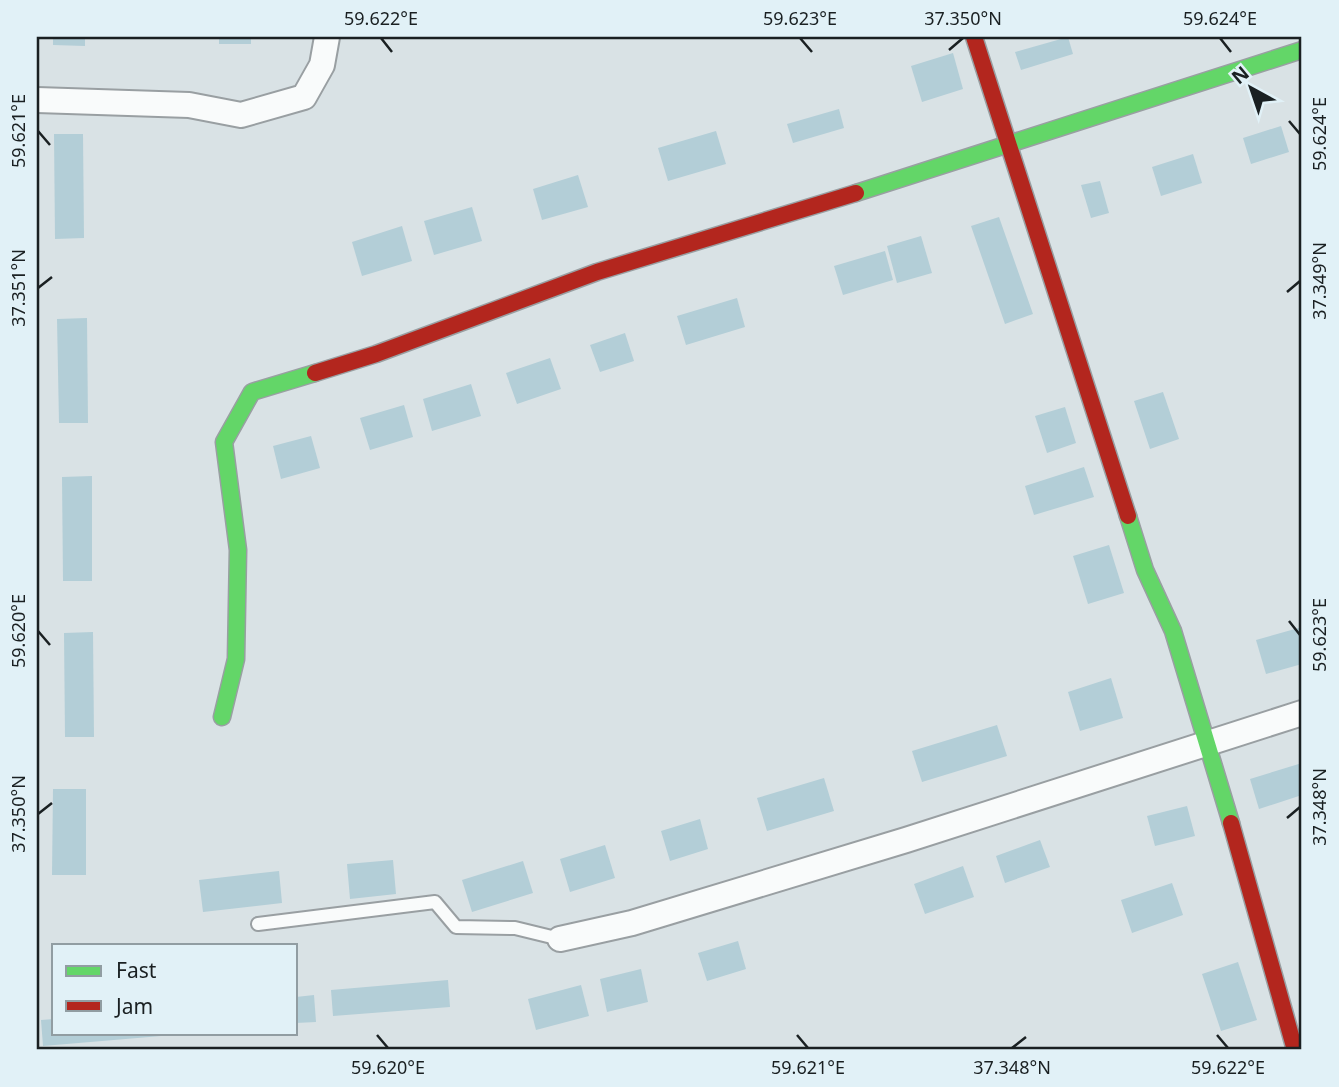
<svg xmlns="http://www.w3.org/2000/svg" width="1339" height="1087" viewBox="0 0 1339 1087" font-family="'Noto Sans',sans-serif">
	<rect width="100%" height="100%" fill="#d9e2e5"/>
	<g fill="#b3ced7">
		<path d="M53,37H85V46L53,45Z"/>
		<rect x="219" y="37" width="32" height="7"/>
		<path d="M1068,37L1073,54L1021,70L1015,52Z"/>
		<path d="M953,53L963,89L922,102L911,66Z"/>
		<path d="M839,109L844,128L793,143L787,124Z"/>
		<path d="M1281,126L1289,152L1251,164L1243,138Z"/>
		<path d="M716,131L726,164L668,181L658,148Z"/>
		<path d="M54,134H83L84,238L55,239Z"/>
		<path d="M1193,154L1202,183L1161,196L1152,167Z"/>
		<path d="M578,175L588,207L542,220L533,189Z"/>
		<path d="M1100,181L1109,213L1091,218L1081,185Z"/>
		<path d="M472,207L482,241L434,255L424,221Z"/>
		<path d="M999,217L1033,314L1005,324L971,226Z"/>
		<path d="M402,226L412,261L362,276L352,242Z"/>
		<path d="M921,236L932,273L897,283L887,246Z"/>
		<path d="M885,251L893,280L843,295L834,266Z"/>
		<path d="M737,298L745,327L686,345L677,316Z"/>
		<path d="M87,318L88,423H59L57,319Z"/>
		<path d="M625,333L634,361L600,372L590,345Z"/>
		<path d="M550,358L561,389L517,404L506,373Z"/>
		<path d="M471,384L481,416L432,431L423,399Z"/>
		<path d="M1163,392L1179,439L1150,449L1134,401Z"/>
		<path d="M404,405L413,437L370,450L360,418Z"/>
		<path d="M1065,407L1076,443L1047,453L1035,416Z"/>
		<path d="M311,436L320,468L281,479L273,446Z"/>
		<path d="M1084,467L1094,497L1034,515L1025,486Z"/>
		<path d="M92,476V581H63L62,477Z"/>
		<path d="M1109,545L1124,593L1088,604L1073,556Z"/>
		<path d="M1302,627V664L1266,674L1256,640Z"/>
		<path d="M93,632L94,737H65L64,633Z"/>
		<path d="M1111,678L1123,718L1080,731L1068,692Z"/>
		<path d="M997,725L1007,756L922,782L912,751Z"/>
		<path d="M1302,763V795L1259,809L1250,779Z"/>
		<path d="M824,778L834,811L767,831L757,798Z"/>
		<path d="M53,789H86V875H52Z"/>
		<path d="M1187,806L1195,836L1155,846L1147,816Z"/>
		<path d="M700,819L708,849L670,861L661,831Z"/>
		<path d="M1040,840L1050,867L1005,883L996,856Z"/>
		<path d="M605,845L615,878L570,892L560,859Z"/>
		<path d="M393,860L396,894L350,899L347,864Z"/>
		<path d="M523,861L533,893L472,912L462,880Z"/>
		<path d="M963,866L974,897L925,914L914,884Z"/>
		<path d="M279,871L282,903L203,912L199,880Z"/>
		<path d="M1172,883L1183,915L1132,933L1121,900Z"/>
		<path d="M738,941L746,969L707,981L698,953Z"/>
		<path d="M1238,962L1257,1020L1221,1031L1202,974Z"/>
		<path d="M641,969L648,1002L607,1012L600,979Z"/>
		<path d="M448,980L450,1007L333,1016L331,990Z"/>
		<path d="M581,985L589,1016L536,1030L528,999Z"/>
		<path d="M314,995L316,1022L296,1023V997Z"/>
		<path d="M54,1019V1033H160L161,1036L43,1046L41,1020Z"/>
	</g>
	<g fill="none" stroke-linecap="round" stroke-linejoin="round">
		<g stroke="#999fa2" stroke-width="16">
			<path id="lane" d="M258,924L435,902L456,927L515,928L560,939"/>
		</g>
		<g stroke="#999fa2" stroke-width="28">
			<g id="street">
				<path d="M37,100L189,105L241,115L304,97L322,65L327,37"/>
				<path d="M560,939L632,923L906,840L1302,713"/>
			</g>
		</g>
		<g stroke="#999fa2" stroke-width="19">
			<g id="fast">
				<path d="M856,193L1302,50"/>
				<path d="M1128,516L1145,570L1173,631L1231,823"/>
				<path d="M222,717L236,659L238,550L224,442L252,392L315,373"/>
			</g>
		</g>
		<g stroke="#999fa2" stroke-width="19">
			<g id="jam">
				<path d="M974,37L1128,516"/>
				<path d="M315,373L376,354L597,272L856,193"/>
				<path d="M1231,823L1295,1050"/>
			</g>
		</g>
		<use href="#lane" stroke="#f9fbfb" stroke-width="12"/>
		<use href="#street" stroke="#f9fbfb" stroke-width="24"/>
		<use href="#fast" stroke="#63d668" stroke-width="16"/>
		<use href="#jam" stroke="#b3261e" stroke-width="16"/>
	</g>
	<path fill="none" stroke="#1a2022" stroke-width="2.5" d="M381,38L392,52M800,38L812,52M1220,38L1231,52M949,50L963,38M1289,121L1300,134M38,131L50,145M38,288L52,277M1287,292L1300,281M1289,621L1300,635M38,631L50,645M38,814L52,803M1287,818L1300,807M377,1035L388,1048M797,1035L808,1048M1217,1035L1228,1048M1012,1048L1026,1037"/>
	<rect width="1339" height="1087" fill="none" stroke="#e1f1f7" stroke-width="77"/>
	<rect x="52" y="944" width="245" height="91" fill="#e1f1f7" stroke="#919da2" stroke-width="2"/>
	<rect x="66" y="966" width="35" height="10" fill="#63d668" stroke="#919da2" stroke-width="2"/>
	<text x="116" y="978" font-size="21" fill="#1a2022">Fast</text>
	<rect x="66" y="1001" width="35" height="10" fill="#b3261e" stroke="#919da2" stroke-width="2"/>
	<text x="116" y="1014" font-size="21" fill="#1a2022">Jam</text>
	<g transform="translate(1251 88) rotate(320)" stroke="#e1f1f7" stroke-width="5" paint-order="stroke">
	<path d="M0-5L12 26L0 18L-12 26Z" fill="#1a2022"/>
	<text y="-10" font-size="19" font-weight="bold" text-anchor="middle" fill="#1a2022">N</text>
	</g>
	<rect x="38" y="38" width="1262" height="1010" fill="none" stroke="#1a2022" stroke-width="2.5"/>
	<g font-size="18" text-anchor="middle" fill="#1a2022">
		<text x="381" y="25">59.622°E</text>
		<text x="800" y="25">59.623°E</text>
		<text x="963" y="25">37.350°N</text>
		<text x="1220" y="25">59.624°E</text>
		<text transform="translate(19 131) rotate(-90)" y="6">59.621°E</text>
		<text transform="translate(1320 134) rotate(-90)" y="6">59.624°E</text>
		<text transform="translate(1320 281) rotate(-90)" y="6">37.349°N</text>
		<text transform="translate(19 288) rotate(-90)" y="6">37.351°N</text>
		<text transform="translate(19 631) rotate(-90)" y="6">59.620°E</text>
		<text transform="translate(1320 635) rotate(-90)" y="6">59.623°E</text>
		<text transform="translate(1320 807) rotate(-90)" y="6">37.348°N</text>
		<text transform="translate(19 814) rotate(-90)" y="6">37.350°N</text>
		<text x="388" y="1074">59.620°E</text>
		<text x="808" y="1074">59.621°E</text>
		<text x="1012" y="1074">37.348°N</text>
		<text x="1228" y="1074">59.622°E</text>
	</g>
</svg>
